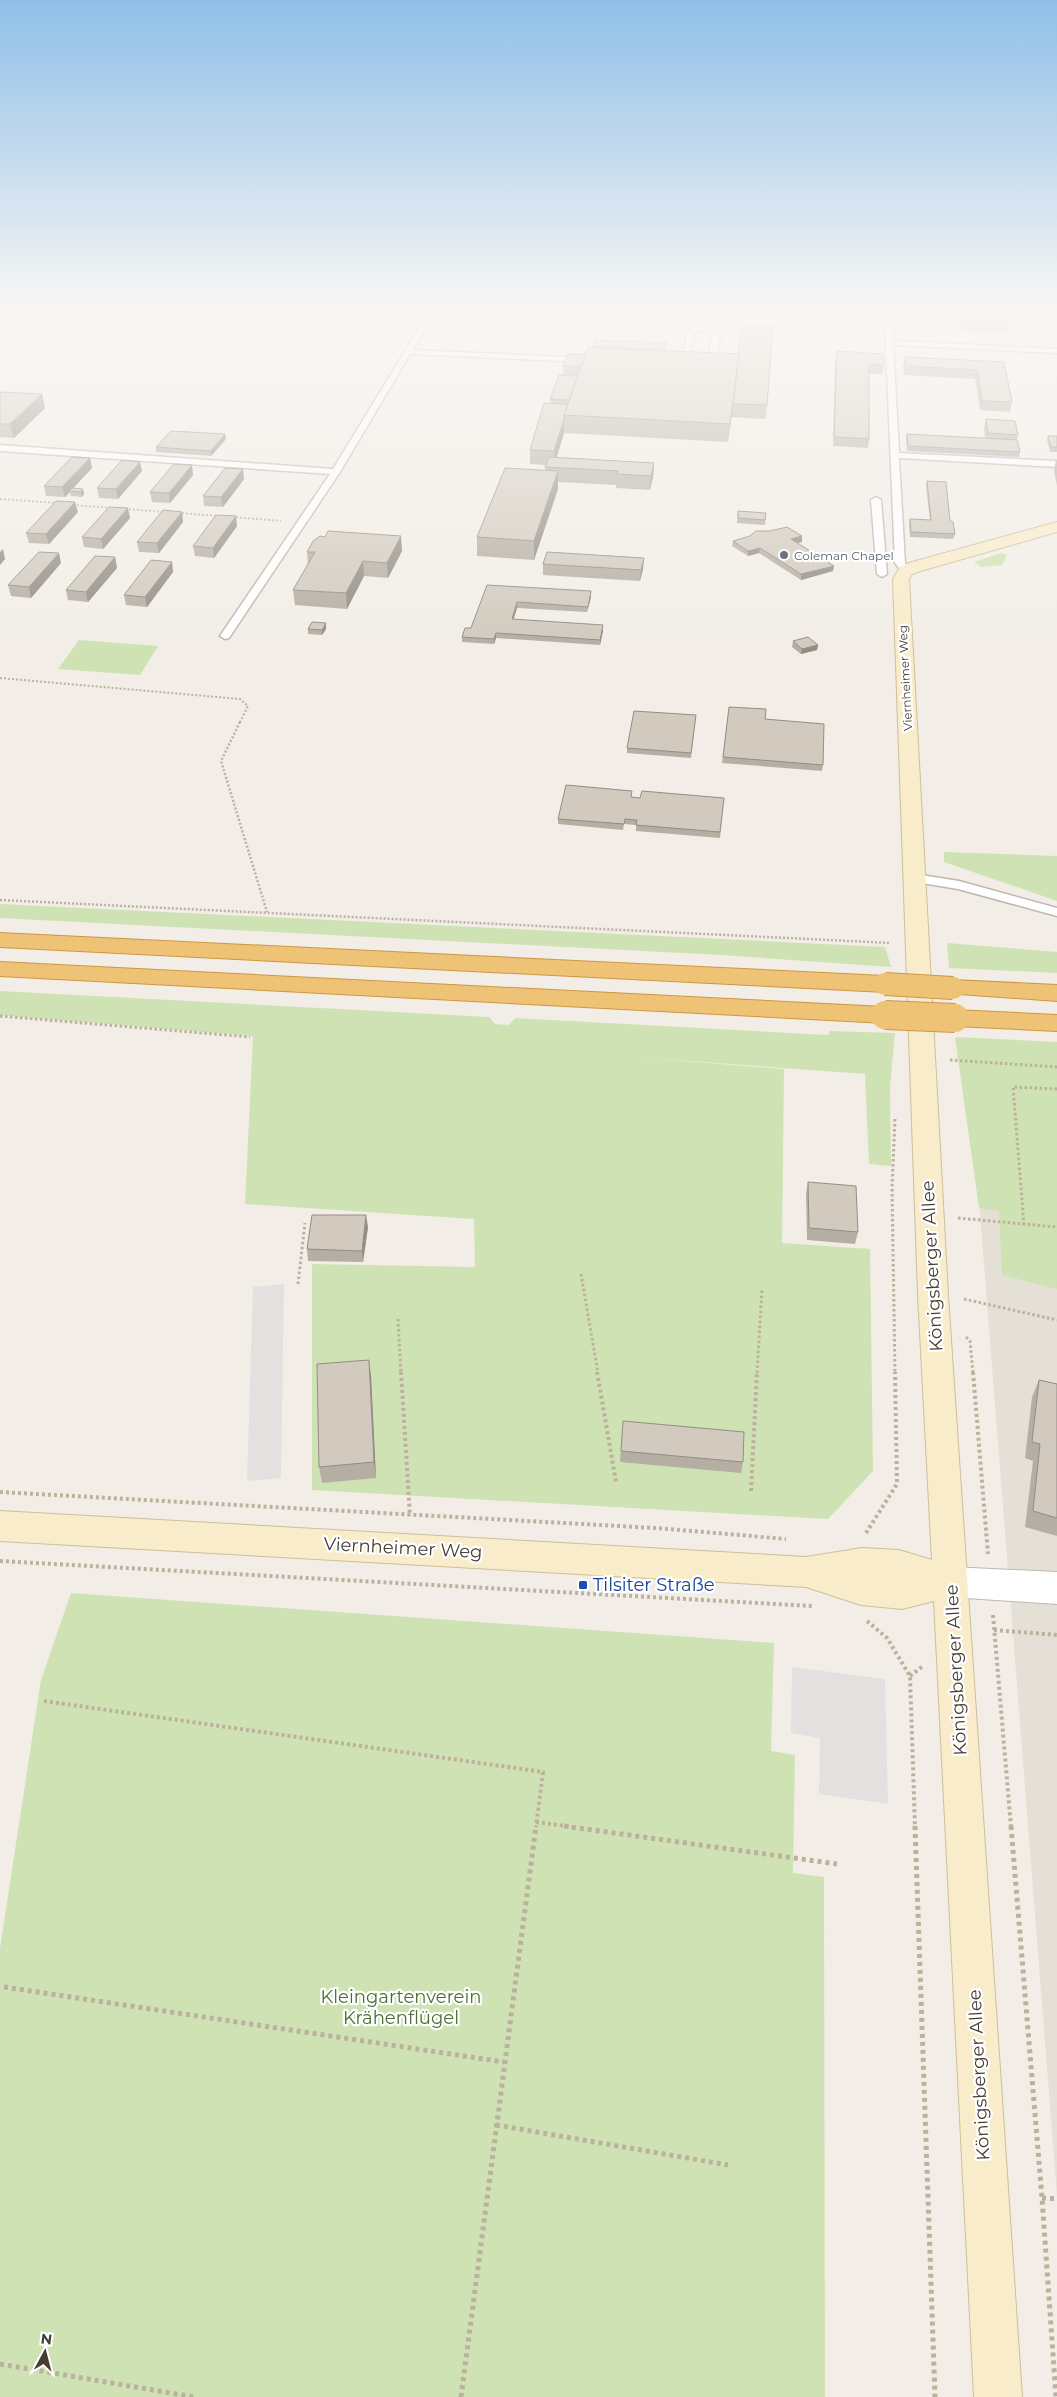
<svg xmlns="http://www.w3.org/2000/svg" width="1057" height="2397" viewBox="0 0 1057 2397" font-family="Montserrat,sans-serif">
	<rect width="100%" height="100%" fill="#f2eee7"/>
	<path fill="#e5e0d6" d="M969,1073L1057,1079V2195Z"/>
	<g fill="#cfe2b4">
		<path d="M1001,553L1007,555L1002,565L982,567L974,562Z"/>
		<path d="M79,640L158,646L140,675L58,669Z"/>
		<path d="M944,852L1057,856V901L944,862Z"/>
		<path d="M0,904L885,947L891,967L721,955L0,918Z"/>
		<path d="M947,943L1057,952V973L949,968Z"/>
		<path d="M0,991L489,1017L495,1024L509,1025L515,1018L828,1035L830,1031L895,1033L890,1086L891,1166L869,1164L865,1074L634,1057L784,1069L782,1243L870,1249L873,1471L828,1519L312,1490V1264L475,1267L474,1219L519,1222L245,1204L253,1036L0,1015Z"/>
		<path d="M955,1037L1057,1042V1289L1002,1275L999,1212L979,1208Z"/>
		<path d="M71,1593L774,1643L771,1751L795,1755L793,1873L824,1877L825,2397H0V1948L41,1680Z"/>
	</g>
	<g fill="#e3e1df">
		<path d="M284,1284L281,1478L247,1481L253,1287Z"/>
		<path d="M792,1667L885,1679L888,1804L819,1794L820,1738L791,1733Z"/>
	</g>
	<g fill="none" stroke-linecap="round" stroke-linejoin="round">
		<g stroke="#bfb8ae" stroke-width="3">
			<g id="lane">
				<path d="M429,312H436L413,350L586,358L590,360L586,362L410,354L340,472L229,638L225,639L220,636L330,474L0,451V445L333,469Z"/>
				<path d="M669,312H716L885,319V312H891L893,341L1057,349V353L893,345L899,453L1057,461V467L899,458L905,563L911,571L909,573H903L895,563L885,323L714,316L712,327L720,337L714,367L710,369L699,366L707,364L712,337L706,330L695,332L687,367H678L674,365L681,363L688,330L705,325L707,316L673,314Z"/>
				<path d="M876,497L881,500L887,574L882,577L877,574L871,500Z"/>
				<path d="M915,874L959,881L1057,908V916L958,889L910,881L909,878L910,875Z"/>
			</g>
		</g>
		<g stroke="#bfb8ae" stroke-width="2">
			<path id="street" d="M951,1567L1057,1572V1604L951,1597L939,1593L934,1582L939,1571Z"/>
		</g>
		<g stroke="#cdbf9b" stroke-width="2">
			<path id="secondary" d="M1057,522V532L924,570L912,574L909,579L948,1295L1022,2397H974L934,1601L902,1609L861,1605L806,1587L0,1541V1511L806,1557L862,1548L899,1550L932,1560L918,1295L893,579L900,567L912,562Z"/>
		</g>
		<g stroke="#cd9746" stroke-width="2">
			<g id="highway">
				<path d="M0,933L885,976L893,979L897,984L893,989L885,992L0,947Z"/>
				<path d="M0,962L885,1007L894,1009L897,1015L894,1021L885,1023L0,976Z"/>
				<path d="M953,980L1057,985V1001L945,993L941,988L945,983Z"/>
				<path d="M955,1010L1057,1015V1031L955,1026L946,1024L943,1018L946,1012Z"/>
			</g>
		</g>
		<g stroke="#bcb19d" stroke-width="1" stroke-dasharray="1 1" stroke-linecap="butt">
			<path d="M547,312L656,317"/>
			<path d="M768,337L863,339"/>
		</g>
		<g stroke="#bcb19d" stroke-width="2" stroke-dasharray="2 2" stroke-linecap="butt">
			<path d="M0,499L57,503"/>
			<path d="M73,505L112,508"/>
			<path d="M125,509L164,512"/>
			<path d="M178,513L219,516"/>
			<path d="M232,517L281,521"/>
			<path d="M0,678L240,699L248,706L239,724"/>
		</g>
		<g stroke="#bcb19d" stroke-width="2.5" stroke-dasharray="2 2" stroke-linecap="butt">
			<path d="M240,722L221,761L267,912"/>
			<path d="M0,900L891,943"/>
		</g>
		<g stroke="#bcb19d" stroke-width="3" stroke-dasharray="2.5 2.5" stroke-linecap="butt">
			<path d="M0,1016L250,1037"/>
			<path d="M950,1060L1057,1067"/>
			<path d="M895,1119L892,1188L895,1373"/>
			<path d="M958,1218L1057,1227"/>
			<path d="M1024,1225L1013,1087L1057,1089"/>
			<path d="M581,1274L598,1373"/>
			<path d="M298,1284L305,1223"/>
			<path d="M964,1299L1057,1320"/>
			<path d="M398,1319L401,1373"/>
			<path d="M966,1337L970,1341L973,1373"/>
			<path d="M757,1373L762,1289"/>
		</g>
		<g stroke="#bcb19d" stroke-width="4" stroke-dasharray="3 3" stroke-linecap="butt">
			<path d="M401,1372L410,1516"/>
			<path d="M597,1372L616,1482"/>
			<path d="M973,1372L988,1554"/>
			<path d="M751,1491L757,1372"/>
			<path d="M0,1492L655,1528L786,1539"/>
			<path d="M866,1533L897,1484L895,1372"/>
			<path d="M0,1561L812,1606"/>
			<path d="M993,1615L1011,1827"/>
			<path d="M867,1621L887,1638L910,1676L915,1827"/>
			<path d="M994,1630L1057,1635"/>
			<path d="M910,1676L923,1666"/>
			<path d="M44,1701L543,1772L536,1827"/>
			<path d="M536,1822L573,1827"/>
		</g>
		<g stroke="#bcb19d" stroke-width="5" stroke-dasharray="4 4" stroke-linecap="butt">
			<path d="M564,1826L837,1864"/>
			<path d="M915,1826L935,2397"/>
			<path d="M1011,1826L1042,2198L1056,2397"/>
			<path d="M4,1987L504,2062"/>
			<path d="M496,2125L728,2165"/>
			<path d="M1042,2198L1057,2199"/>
			<path d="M0,2364L194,2397"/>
			<path d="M461,2397L536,1826"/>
		</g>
		<use href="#lane" fill="#fff" fill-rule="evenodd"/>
		<use href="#street" fill="#fff" fill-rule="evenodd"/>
		<use href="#secondary" fill="#f9ecca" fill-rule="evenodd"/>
		<use href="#highway" fill="#efc375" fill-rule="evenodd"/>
		<g stroke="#cd9746" stroke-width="24" stroke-linecap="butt">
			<path id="highway-bridge-far1" d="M885,984L953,988"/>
		</g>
		<g stroke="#cd9746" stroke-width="30" stroke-linecap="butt">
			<path id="highway-bridge" d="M885,1015L955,1018"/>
		</g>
		<use href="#highway-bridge-far1" stroke="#efc375" stroke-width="22"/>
		<use href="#highway-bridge" stroke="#efc375" stroke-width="28"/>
	</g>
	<g fill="#b5aea3">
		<path d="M959,312H1007L1009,320L1006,333L962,331Z"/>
		<path d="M666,351L767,405L766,419L731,417L732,413L728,442L564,433L557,457L654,463L653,477L650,490L616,488V485L558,482V489L534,560L477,556V537L545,470L546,465L530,464V450L550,403V399L578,376L563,375V366L586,354Z"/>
		<path d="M837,351L884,365L882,374H869V439L868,448L833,446L835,360Z"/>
		<path d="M905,357L1004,362L1012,402L1010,412L980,410L975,379L904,375L903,366Z"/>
		<path d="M0,392L45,408L14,438L0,437Z"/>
		<path d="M986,419L1018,435L1017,440L1020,452L1019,457L907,451L906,439L907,434L985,438L984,428Z"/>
		<path d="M1048,436H1057V452H1050L1047,440Z"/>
		<path d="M226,439L211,456L156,452V447Z"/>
		<path d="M90,458L92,468L73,488L83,489L84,494L82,497L71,496L70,492L65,497L46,496L44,486Z"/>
		<path d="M1056,460H1057V486L1054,470Z"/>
		<path d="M142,471L118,499L99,498L97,488Z"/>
		<path d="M193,475L170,503L152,502L150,492Z"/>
		<path d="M244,479L223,507L204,506L203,496Z"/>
		<path d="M927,481L950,521L955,534L953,539L910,537L909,524L910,519L930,520L926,486Z"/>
		<path d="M738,511L766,513L765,525L737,523Z"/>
		<path d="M78,512L49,544L29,543L26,533Z"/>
		<path d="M182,512L183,522L159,553L139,552L137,542Z"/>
		<path d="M130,518L103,549L84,547L82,537Z"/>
		<path d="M237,526L214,558L195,556L193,546Z"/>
		<path d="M802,536V542L797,543L833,571L801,580L759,553L748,556L732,546L733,541Z"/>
		<path d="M402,551L388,578L364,576L347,609L295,605L293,590L308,565L307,552Z"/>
		<path d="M115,557L117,568L88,602L68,600L66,590Z"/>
		<path d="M172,562L173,572L147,607L126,605L124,595Z"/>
		<path d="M61,563L31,598L11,596L8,585Z"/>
		<path d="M543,564L643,569L640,581L543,575Z"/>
		<path d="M487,585L591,591V597L587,612L517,608L513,620L603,631L600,645L496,638L494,644L462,642V637L471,628Z"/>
		<path d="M308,629H326L322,635L308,634Z"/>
		<path d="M793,641L818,645L817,650L801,654L792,647Z"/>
		<path d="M729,707L765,719L823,765L822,771L722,763Z"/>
		<path d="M696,715L691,758L627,753V748Z"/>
		<path d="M632,797L640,798H724L720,838L636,831V825L624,824L623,830L558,824V819Z"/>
		<path d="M808,1182L858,1232L855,1244L807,1240L806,1194Z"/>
		<path d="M368,1227L363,1262L308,1261L307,1249Z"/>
		<path d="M371,1376L376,1478L322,1483L319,1467Z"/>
		<path d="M1039,1380L1057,1384V1536L1025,1527L1033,1461L1025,1458L1032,1397Z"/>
		<path d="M623,1421L743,1462L741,1473L620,1462Z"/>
	</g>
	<g fill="#938d85">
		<path d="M42,394L45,408L14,438L10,424Z"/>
		<path d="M733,404L732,413L728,442L730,424Z"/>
		<path d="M564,419V433L554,465V451Z"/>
		<path d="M225,434L226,439L211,456V451Z"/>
		<path d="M90,458L92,468L65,497L62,487Z"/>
		<path d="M140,462L142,471L118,499L116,489Z"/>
		<path d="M654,463L653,477L650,490L651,476Z"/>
		<path d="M192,465L193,475L170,503L169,493Z"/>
		<path d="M243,469L244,479L223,507L221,497Z"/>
		<path d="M558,471V489L534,560V541Z"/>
		<path d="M83,489L84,494L82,497L81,492Z"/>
		<path d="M75,502L78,512L49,544L46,534Z"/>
		<path d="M128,508L130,518L103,549L101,539Z"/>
		<path d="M182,512L183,522L159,553L157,543Z"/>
		<path d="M236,516L237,526L214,558L213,548Z"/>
		<path d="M401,536L402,551L388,578L387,563Z"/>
		<path d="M802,536V542L791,545V539Z"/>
		<path d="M760,548L759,553L748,556V551Z"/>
		<path d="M3,549L5,559L0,565V552Z"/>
		<path d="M59,553L61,563L31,598L29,587Z"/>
		<path d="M115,557L117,568L88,602L86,592Z"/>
		<path d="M644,558L643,569L640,581L641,570Z"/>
		<path d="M363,561L364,576L347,609L346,593Z"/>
		<path d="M172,562L173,572L147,607L145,597Z"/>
		<path d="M834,566L833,571L801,580V574Z"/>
		<path d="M591,591V597L587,612L588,607Z"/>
		<path d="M517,602V608L512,625V619Z"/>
		<path d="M326,623V629L322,635V630Z"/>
		<path d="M603,625V631L600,645V640Z"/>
		<path d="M496,633V638L494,644V639Z"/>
		<path d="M818,645L817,650L801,654L802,649Z"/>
		<path d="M366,1215L368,1227L363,1262L362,1251Z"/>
		<path d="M369,1360L371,1376L376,1478L374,1462Z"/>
	</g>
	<g fill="#d2cabe" stroke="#938d85">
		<path d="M964,312H1007L1009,320L965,318Z"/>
		<path d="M742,324L773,325L767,405L733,404L739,354H738Z"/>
		<path d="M595,340L667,343L665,351L593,347Z"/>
		<path d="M588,347L739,354L730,424L564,415Z"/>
		<path d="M837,351L883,354L884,365L869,364V439L834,437Z"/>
		<path d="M568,354H586L581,367L563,366Z"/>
		<path d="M905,357L1004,362L1012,402L982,401L977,370L906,366Z"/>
		<path d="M559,375L578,376L569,400L550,399Z"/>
		<path d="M0,392L42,394L10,424H0Z"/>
		<path d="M544,403L568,404L564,415V419L554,451L530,450Z"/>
		<path d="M986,419L1015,421L1018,435L988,433Z"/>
		<path d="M171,431L225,434L211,451L156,447Z"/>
		<path d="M907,434L1017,440L1020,452L908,446Z"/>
		<path d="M1048,436H1057V447H1051Z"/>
		<path d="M72,457L90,458L62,487L44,486Z"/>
		<path d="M549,457L654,463L651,476L617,474L618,471L545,467Z"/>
		<path d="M122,460L140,462L116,489L97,488Z"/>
		<path d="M174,464L192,465L169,493L150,492Z"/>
		<path d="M225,468L243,469L221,497L203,496Z"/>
		<path d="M505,468L558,471L534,541L477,537Z"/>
		<path d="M927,481L946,482L950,521L953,522L955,534L911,532L910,519L931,520Z"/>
		<path d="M72,488L83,489L81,492L69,491Z"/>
		<path d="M56,501L75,502L46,534L26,533Z"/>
		<path d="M109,507L128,508L101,539L82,537Z"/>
		<path d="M163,510L182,512L157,543L137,542Z"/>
		<path d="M738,511L766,513L765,520L738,518Z"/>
		<path d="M216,515L236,516L213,548L193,546Z"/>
		<path d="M787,527L802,536L791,539L834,566L801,574L760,548L748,551L733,541L750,536L756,531H770Z"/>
		<path d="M328,531L401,536L387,563L363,561L346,593L293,590L315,552H307L313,541L320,536L325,537Z"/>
		<path d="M39,552L59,553L29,587L8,585Z"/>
		<path d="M547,552L644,558L641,570L543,564Z"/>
		<path d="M95,556L115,557L86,592L66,590Z"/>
		<path d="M151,560L172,562L145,597L124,595Z"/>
		<path d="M487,585L591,591L588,607L517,602L512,619L603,625L600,640L496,633L494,639L462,637L465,628H471Z"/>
		<path d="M312,622L326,623L322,630L308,629Z"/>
		<path d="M808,637L818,645L802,649L793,641Z"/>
		<path d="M729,707L766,709L765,719L824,724L823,765L723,757Z"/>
		<path d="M634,711L696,715L691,753L627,748Z"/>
		<path d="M566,785L632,791L631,797L640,798L642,791L724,798L720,832L636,825L637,820L625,819L624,824L558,819Z"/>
		<path d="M808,1182L856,1186L858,1232L809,1228Z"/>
		<path d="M312,1215H366L362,1251L307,1249Z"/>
		<path d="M369,1360L374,1462L319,1467L317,1364Z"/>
		<path d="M1039,1380L1057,1384V1518L1033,1511L1040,1444L1032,1442Z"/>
		<path d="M623,1421L744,1432L743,1462L621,1451Z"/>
	</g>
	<linearGradient id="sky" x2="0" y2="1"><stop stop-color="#8fbfe8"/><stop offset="0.48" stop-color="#f9f7f4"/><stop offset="1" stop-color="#f9f7f4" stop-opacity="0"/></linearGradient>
	<rect width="1057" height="647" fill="url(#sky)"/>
	<circle fill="#6b7280" stroke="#fff" stroke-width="2" cx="784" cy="555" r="5"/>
	<rect fill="#1a4fb4" stroke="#fff" stroke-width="2" x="578" y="1580" width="10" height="10" rx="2.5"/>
	<g text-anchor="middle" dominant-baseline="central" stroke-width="4.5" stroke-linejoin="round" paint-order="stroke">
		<g font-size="12" fill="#5b616d" stroke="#fff" text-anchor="start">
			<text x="794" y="555">Coleman Chapel</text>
		</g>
		<g font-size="12" fill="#443e37" stroke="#fff">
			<text transform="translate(905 678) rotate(-93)">Viernheimer Weg</text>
		</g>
		<g font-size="18" fill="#443e37" stroke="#fff">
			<text transform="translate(932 1266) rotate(-93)">Königsberger Allee</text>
			<text transform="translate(403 1548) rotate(3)">Viernheimer Weg</text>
			<text transform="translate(956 1670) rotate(-93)">Königsberger Allee</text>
			<text transform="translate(979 2075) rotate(-93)">Königsberger Allee</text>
		</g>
		<g font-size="18" fill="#164399" stroke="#fff" text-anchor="start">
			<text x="593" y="1585">Tilsiter Straße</text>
		</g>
		<g font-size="18" fill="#4a7030" stroke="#fff">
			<text x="401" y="1997">Kleingartenverein<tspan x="401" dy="21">Krähenflügel</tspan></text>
		</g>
	</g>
	<g transform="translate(45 2352) rotate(7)" stroke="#ffffff" stroke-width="4" paint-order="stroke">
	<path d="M0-4L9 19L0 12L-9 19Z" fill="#443e37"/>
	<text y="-8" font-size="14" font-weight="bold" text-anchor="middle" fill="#443e37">N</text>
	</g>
</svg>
